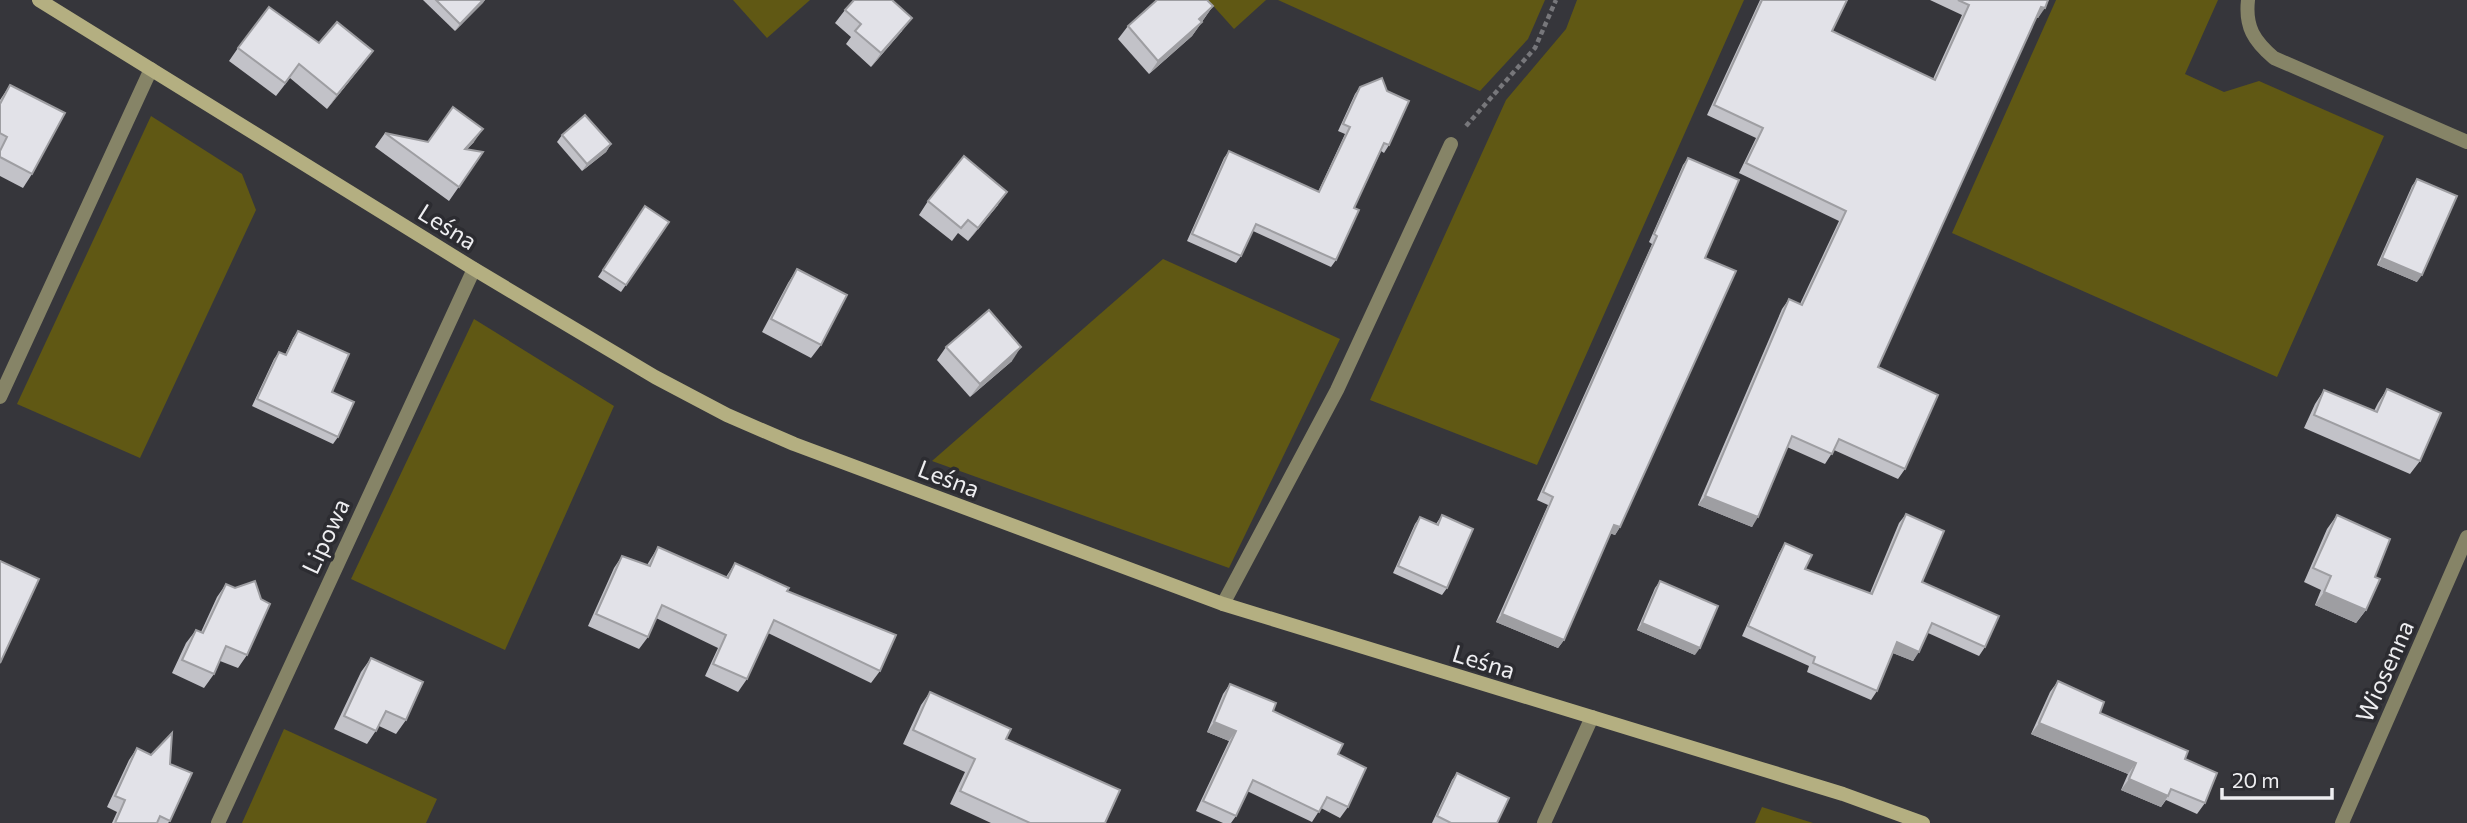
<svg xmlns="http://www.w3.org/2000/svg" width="2467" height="823" viewBox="0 0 2467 823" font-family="Commissioner,sans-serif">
	<rect width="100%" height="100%" fill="#36363b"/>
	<g fill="#605814">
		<path d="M733,0H810L767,38Z"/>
		<path d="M1208,0H1266L1234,29Z"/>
		<path d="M1278,0H1545L1528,39L1480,91Z"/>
		<path d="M1577,0H1744L1537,465L1370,400L1506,100L1566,29Z"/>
		<path d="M2056,0H2218L2185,74L2224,92L2259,81L2384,136L2277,377L1952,233Z"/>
		<path d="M151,116L242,174L256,210L140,458L17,404Z"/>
		<path d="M1163,259L1340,339L1229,568L932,461Z"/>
		<path d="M474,319L614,406L505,650L351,579Z"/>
		<path d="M284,729L437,799L426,823H242Z"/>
		<path d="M1762,807L1813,823H1755Z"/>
	</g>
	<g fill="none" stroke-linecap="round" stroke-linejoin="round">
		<path stroke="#77777b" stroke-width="4.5" stroke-dasharray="5 3.5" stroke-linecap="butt" d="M1466,126L1535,48L1556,0"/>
		<g stroke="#868467" stroke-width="14">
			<path d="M2248,0C2245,27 2254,41 2274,58L2467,142"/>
			<path d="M0,397L151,69"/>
			<path d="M1223,604L1337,390L1451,144"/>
		</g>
		<g stroke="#868467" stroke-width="14">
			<path d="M218,823L474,269"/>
			<path d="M1544,823L1592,717"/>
			<path d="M2342,823L2467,537"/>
		</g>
		<path stroke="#b4af81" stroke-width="14" d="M39,0L474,269L655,377L727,415L794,444L1223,604L1843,794L1923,823"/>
	</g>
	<g fill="#c2c2c8">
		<path d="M423,0H485L455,31Z"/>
		<path d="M1760,0H1847L1832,31L1933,79L1962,15L1930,0H2048L2038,18L2036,17L1878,367L1905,469L1898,479L1834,450L1825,464L1787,447L1752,527L1698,505L1782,309L1789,299L1800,304L1839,221L1739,173L1756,138L1707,115Z"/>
		<path d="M1213,6L1192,36L1149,74L1118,39L1128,26Z"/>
		<path d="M845,10L902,31L871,67L846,44L851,37L835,23Z"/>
		<path d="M319,43L363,64L327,109L290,78L276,96L229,61L238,48Z"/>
		<path d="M10,85L32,174L23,188L0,176V100Z"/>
		<path d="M1360,87L1389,145L1384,153L1381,151L1354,208L1336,260L1331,267L1253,231L1241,256L1236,263L1187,241L1224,158L1229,151L1318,192L1345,134L1338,131L1355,94Z"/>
		<path d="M385,133L428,142H474L467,149L483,152L449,201L375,147Z"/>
		<path d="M562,135L611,144L606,152L582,171L557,142Z"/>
		<path d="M1688,158L1705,258L1620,527L1615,535L1610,533L1564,640L1558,648L1496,622L1548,505L1537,500L1652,244L1649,242L1683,165Z"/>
		<path d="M2417,179V282L2377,265L2412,186Z"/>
		<path d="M928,201L998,205L968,241L958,233L952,241L919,215Z"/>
		<path d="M645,206L669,222L621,292L598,277Z"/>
		<path d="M797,269L821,345L811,358L762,332L788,283Z"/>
		<path d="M298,331L332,392L338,437L333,444L252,406L274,359L279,352L285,355L293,338Z"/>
		<path d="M946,347L1012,361L970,397L937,360Z"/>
		<path d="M2387,389L2420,461L2410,474L2304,428L2315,404L2324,390L2374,411L2378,403Z"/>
		<path d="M1906,514L1922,582L1985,647L1979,656L1928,633L1913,661L1893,653L1877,691L1871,700L1807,672L1809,666L1742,636L1779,553L1785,543L1805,569L1870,593L1899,523Z"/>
		<path d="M1442,515L1447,588L1442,595L1393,573L1415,524L1420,517L1436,524Z"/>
		<path d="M2337,515L2375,577L2366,610L2356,623L2315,605L2321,590L2304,582L2327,529Z"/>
		<path d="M658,547L726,577L735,563L787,591L880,671L871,683L768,633L747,679L738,692L705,676L718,648L656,618L648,637L639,649L588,626L614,568L622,556L647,565Z"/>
		<path d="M1660,581L1695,655L1637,630L1655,588Z"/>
		<path d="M226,584L247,655L238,668L220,661L214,674L204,688L172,673L186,643L196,630L201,632L217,597Z"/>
		<path d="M371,658L406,720L396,734L379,726L367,744L334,729L361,672Z"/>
		<path d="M2058,681L2100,713L2185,759L2205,803L2197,814L2166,800L2161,807L2121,790L2128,774L2031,734L2050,692Z"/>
		<path d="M1230,684L1338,754L1348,807L1340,818L1321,808L1312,822L1247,791L1236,816L1231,823H1223L1196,811L1229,741L1207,732L1223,694Z"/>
		<path d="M930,692L1006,739L1105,823H991L950,804L965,772L903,744L921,705Z"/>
		<path d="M137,748L170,764V821L168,823H112L117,812L107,807L129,760Z"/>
		<path d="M1457,773L1497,823H1432L1452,780Z"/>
	</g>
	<g fill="#9e9ea2">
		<path d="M483,0H485L483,3L455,31L460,24Z"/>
		<path d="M1213,6L1203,20L1190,33L1199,19Z"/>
		<path d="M2041,7L2045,8L2038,18L2034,16Z"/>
		<path d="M912,18L902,31L871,67L881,53Z"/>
		<path d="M1202,22L1192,36L1149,74L1158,61Z"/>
		<path d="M373,51L363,64L327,109L337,95Z"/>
		<path d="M483,129L474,142L455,162L465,149Z"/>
		<path d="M611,144L606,152L582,171L587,164Z"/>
		<path d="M1007,192L998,205L968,241L978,228Z"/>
		<path d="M2382,258L2422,275L2417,282L2377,265Z"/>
		<path d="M1021,347L1012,361L970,397L980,384Z"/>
		<path d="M1705,496L1758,517L1752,527L1698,505Z"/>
		<path d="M1614,525L1620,527L1615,535L1609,533Z"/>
		<path d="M2324,592L2366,610L2356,623L2315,605Z"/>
		<path d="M1502,614L1564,640L1558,648L1496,622Z"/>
		<path d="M1642,623L1700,648L1695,655L1637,630Z"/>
		<path d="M1897,642L1919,652L1913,661L1890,652Z"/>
		<path d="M1214,722L1236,731L1229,741L1207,732Z"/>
		<path d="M2039,723L2136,763L2128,774L2031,734Z"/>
		<path d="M2129,779L2168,796L2161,807L2121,790Z"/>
	</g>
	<g fill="#e2e2e8" stroke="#9e9ea2" stroke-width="2">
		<path d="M436,0H483L460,24Z"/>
		<path d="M854,0H892L912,18L881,53L855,31L861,24L845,10Z"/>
		<path d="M1157,0H1207L1213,6L1199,19L1202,22L1158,61L1128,26Z"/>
		<path d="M1762,0H1847L1832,31L1935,80L1969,5L1958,0H2048L2045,8L2041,7L1878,367L1938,395L1905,469L1839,439L1832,454L1792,436L1758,517L1705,496L1789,299L1802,305L1846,211L1746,163L1763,128L1714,105Z"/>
		<path d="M269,7L319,43L337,22L373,51L337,95L299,64L285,83L238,48Z"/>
		<path d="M1382,78L1387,91L1409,101L1389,145L1384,143L1354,208L1359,210L1336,260L1256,224L1241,256L1192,234L1229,151L1319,192L1350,127L1343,124L1360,87Z"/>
		<path d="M10,85L65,113L32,174L0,157V151L7,137L0,133V104Z"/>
		<path d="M453,107L483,129L465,149L483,152L459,187L385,133L428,142Z"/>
		<path d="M585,115L611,144L587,164L562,135Z"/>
		<path d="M964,156L1007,192L978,228L968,220L961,228L928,201Z"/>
		<path d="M1688,158L1739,180L1705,258L1736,271L1620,527L1614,525L1564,640L1502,614L1553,497L1543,492L1657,236L1654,234Z"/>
		<path d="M2417,179L2457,196L2422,275L2382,258Z"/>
		<path d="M645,206L669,222L626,285L603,270Z"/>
		<path d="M797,269L847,295L821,345L771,319Z"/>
		<path d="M989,310L1021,347L980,384L946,347Z"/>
		<path d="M298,331L349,354L332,392L354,402L338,437L257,399L279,352L286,355Z"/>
		<path d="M2387,389L2441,413L2420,461L2314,415L2324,390L2377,412Z"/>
		<path d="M1906,514L1944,531L1922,582L1999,616L1985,647L1932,623L1919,652L1897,642L1877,691L1813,663L1815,657L1748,626L1785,543L1812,555L1805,569L1872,594Z"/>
		<path d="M1442,515L1473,529L1447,588L1398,566L1420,517L1438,525Z"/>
		<path d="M2337,515L2390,539L2375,577L2380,579L2366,610L2324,592L2331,576L2313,568Z"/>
		<path d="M658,547L728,578L735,563L789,588L787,591L896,635L880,671L774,620L747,679L713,664L726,635L662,605L648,637L596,614L622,556L650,566Z"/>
		<path d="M0,561L39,579L0,663Z"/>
		<path d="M255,581L261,599L270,604L247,655L226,646L214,674L182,660L196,630L203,633L226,584L235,588Z"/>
		<path d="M1660,581L1718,606L1700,648L1642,623Z"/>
		<path d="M371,658L423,682L406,720L386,711L376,731L344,716Z"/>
		<path d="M2058,681L2104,702L2100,713L2188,751L2185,759L2217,773L2205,803L2171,789L2168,796L2129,779L2136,763L2039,723Z"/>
		<path d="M1230,684L1276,703L1273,711L1343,744L1338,754L1366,768L1348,807L1327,797L1319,812L1253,780L1236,816L1203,801L1236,731L1214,722Z"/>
		<path d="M930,692L1011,729L1006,739L1120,790L1105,823H1030L960,791L975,759L913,730Z"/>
		<path d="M172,733L170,764L192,773L170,821L160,816L157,823H115L125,800L115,796L137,748L151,755Z"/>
		<path d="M1457,773L1509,798L1497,823H1451L1437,816Z"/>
	</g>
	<g text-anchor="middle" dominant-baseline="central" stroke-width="7" stroke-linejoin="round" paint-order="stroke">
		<g font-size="24" fill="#eeeef1" stroke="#2c2c31">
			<text transform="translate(448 226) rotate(32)">Leśna</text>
			<text transform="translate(949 478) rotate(21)">Leśna</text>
			<text transform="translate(325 536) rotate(-65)">Lipowa</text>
			<text transform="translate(1484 661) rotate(17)">Leśna</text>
			<text transform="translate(2384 671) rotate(-66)">Wiosenna</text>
		</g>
	</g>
	<path d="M2222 788v10h110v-10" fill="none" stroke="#eeeef1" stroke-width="3.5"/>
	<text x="2232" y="788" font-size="21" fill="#eeeef1" stroke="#2c2c31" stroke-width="5" paint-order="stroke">20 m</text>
</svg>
